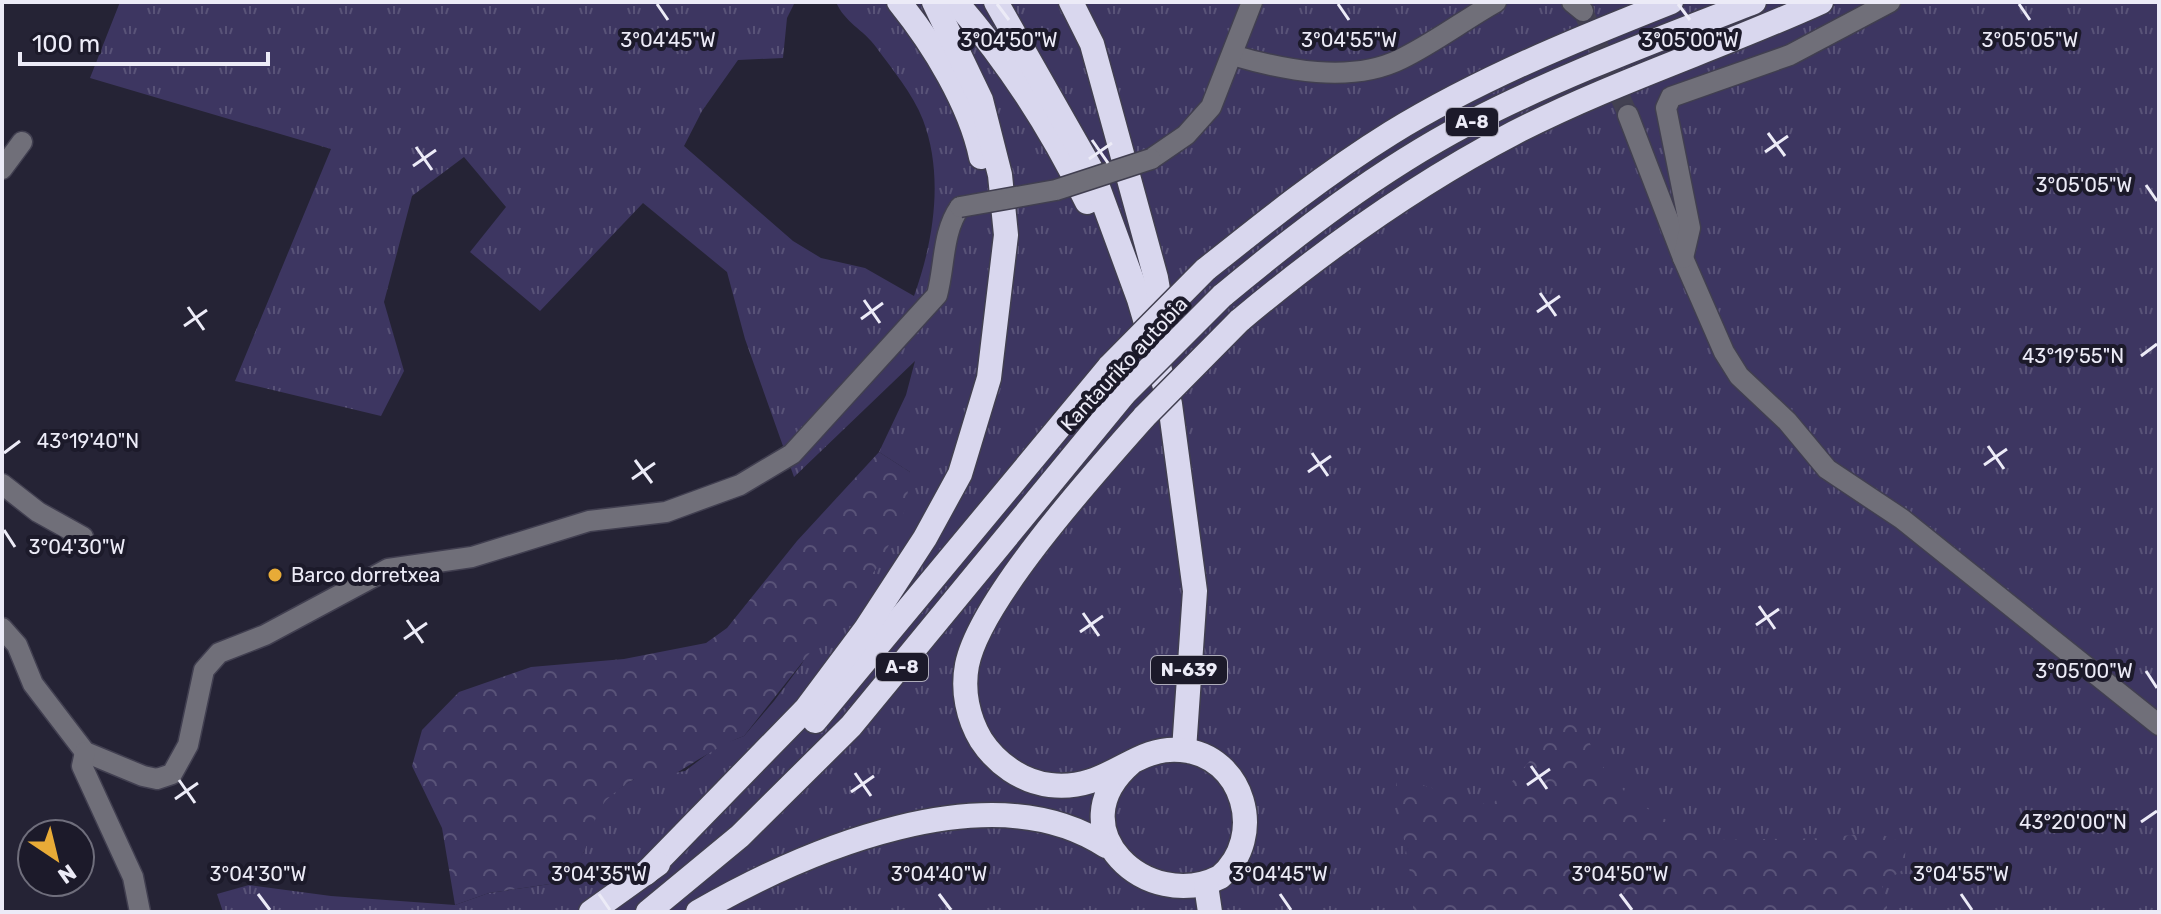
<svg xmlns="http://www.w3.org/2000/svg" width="2161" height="914" viewBox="0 0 2161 914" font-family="Rubik,sans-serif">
	<defs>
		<pattern id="grass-tufts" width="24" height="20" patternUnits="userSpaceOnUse" patternTransform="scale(2)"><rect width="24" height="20" fill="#3d3661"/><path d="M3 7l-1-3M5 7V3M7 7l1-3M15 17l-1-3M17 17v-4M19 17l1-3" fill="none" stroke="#595378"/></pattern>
		<pattern id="forest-crowns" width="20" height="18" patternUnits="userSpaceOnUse" patternTransform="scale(2)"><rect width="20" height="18" fill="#3d3661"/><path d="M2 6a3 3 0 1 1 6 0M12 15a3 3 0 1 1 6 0" fill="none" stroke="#595378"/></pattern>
	</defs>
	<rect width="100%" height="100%" fill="#252335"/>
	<path fill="url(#grass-tufts)" d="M120,2H795L787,18L783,58L738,60L702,111L684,146L793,241L821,258L865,268L914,296C934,241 944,175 923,120C913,94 892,69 876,47C863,29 845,23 836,2H2159V912H223L217,894L249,885L331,896L455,905L489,893L563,882L584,852L593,817L609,795L634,779L685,771L718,746L744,736L774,701L801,665L910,472L879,452L906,395L915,361L794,477L745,339L727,272L643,203L540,311L470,252L506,207L464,157L412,196L384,302L404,371L381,416L235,381L331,149L90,78Z"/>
	<g fill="url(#forest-crowns)">
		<path d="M879,452L910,472L906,508L880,564L744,736C710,749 682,772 650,788L634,779C593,806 601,808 585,850C580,861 570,872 563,882L489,893L455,905L442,828L412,766L422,730L459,692L531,667L624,659L706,643L727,628L797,541Z"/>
		<path d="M1577,717L1599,762L1631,799L1668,821L1718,840L1827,838L1875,832L1906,844L1904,869L1882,884L1888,912H1413C1414,866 1396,823 1396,777L1491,806L1553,734Z"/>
	</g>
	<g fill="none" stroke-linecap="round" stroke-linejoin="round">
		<path stroke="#434152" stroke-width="20" stroke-dasharray="20 10" stroke-linecap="butt" d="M1583,11L1628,115"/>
		<g stroke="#413f50" stroke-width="23">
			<g id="minor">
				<path d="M1572,2L1583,11"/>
				<path d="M1232,55C1283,70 1351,84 1401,59C1434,43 1464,20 1496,2"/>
				<path d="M1628,115L1683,258L1724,352L1739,376L1787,421L1827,469L1902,519L2159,725"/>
				<path d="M1151,159L1186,135L1211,107L1252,2"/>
				<path d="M2,169L22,142"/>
				<path d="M1683,258L1690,228L1666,108L1671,97L1790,55L1890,2"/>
				<path d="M2,484L38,512L83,537"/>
				<path d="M2,628L17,645L33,684L85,752L143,776L157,779L172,774L188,745L204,670L219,653L265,635L388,569L472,557L589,521L666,512L740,485L792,454L937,295C945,266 942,232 960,207"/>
				<path d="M85,752L82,766L133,877L140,912"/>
			</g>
		</g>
		<g stroke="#413f50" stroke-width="27">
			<g id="highway">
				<path d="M899,2C933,44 970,104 981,157"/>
				<path d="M956,2C1010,64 1051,128 1087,202"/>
				<path d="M996,2L1092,171L1139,299L1170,404L1195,591L1184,750"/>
				<path d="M1071,2L1092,44L1156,278L1165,330"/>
				<path d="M1205,270C1265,222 1325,174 1391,133C1479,79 1575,40 1671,2"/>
				<path d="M1222,296C1299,232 1378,171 1467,124C1559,76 1657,40 1754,2"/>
				<path d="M1239,321C1325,249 1414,185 1514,133C1613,82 1720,48 1821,2"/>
				<path d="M815,721L1110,366"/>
				<path d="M1131,763C1055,829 1148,914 1220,877C1267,837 1244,755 1181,750C1133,745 1108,792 1050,785C1022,782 996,763 981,740C968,718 962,691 967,665C980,599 1098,469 1145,416"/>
				<path d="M646,873L806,709L865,630L925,538L960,474L989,378L1006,235L1000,175L981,100L934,2"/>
				<path d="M1206,885L1210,912"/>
				<path d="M591,912L658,864"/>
				<path d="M648,912L740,836L851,726L1125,393"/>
				<path d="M698,912C804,851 990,770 1106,846"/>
			</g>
		</g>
		<use href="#minor" stroke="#706f79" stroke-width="20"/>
		<use href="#highway" stroke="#d9d7ee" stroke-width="24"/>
		<g stroke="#413f50" stroke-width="23" stroke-linecap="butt">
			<path id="minor-bridge" d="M960,207L1056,190L1151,159"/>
		</g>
		<g stroke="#413f50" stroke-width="27" stroke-linecap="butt">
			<g id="highway-bridge">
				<path d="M1110,366L1205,270"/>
				<path d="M1125,393L1222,296"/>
				<path d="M1145,416L1239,321"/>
			</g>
		</g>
		<use href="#minor-bridge" stroke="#706f79" stroke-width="20"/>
		<use href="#highway-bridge" stroke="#d9d7ee" stroke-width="24"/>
	</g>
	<path fill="none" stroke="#ecebf7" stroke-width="3" d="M657,4L668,20M997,4L1009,20M1338,4L1349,20M1678,4L1690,20M2019,4L2030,20M1768,133L1785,156M1092,140L1108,163M416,147L432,170M1765,152L1788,136M1089,159L1112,143M413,166L436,150M2146,185L2157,201M1540,293L1556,316M864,300L880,323M188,307L204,330M1537,312L1560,296M861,319L883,303M184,326L207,310M2141,356L2157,344M1988,446L2004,469M4,453L20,441M1312,453L1328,476M635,460L652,483M1984,465L2007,449M1308,472L1331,456M632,479L655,463M4,530L15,547M1759,606L1775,629M1083,613L1099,636M407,620L423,643M1756,625L1779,609M1080,632L1103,616M404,639L427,623M2146,671L2157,688M1531,766L1547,789M855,773L871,796M179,780L195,803M1527,785L1550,769M851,792L874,776M175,799L198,783M2141,822L2157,811M258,894L270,910M599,894L610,910M939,894L951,910M1280,894L1291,910M1620,894L1632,910M1961,894L1972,910"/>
	<circle fill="#e8ab37" stroke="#1c1a2a" stroke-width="3" cx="275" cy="575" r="8"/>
	<g text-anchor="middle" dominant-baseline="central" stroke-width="8" stroke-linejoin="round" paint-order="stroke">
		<g fill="#1c1a2a" stroke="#aeacba" stroke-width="2">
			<rect x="1446" y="108" width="52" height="28" rx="6"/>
			<rect x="876" y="653" width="52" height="28" rx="6"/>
			<rect x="1151" y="656" width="76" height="28" rx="6"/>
		</g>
		<g font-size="18" font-weight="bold" fill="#ecebf7">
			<text x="1472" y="122">A-8</text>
			<text x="902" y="667">A-8</text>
			<text x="1189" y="670">N-639</text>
		</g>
		<g font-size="20" fill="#ecebf7" stroke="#1c1a2a">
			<text transform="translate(1124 364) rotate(-47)">Kantauriko autobia</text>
		</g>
		<g font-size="20" fill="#ecebf7" stroke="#1c1a2a" text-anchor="start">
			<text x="291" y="575">Barco dorretxea</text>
		</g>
	</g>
	<g font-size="20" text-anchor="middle" fill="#ecebf7" stroke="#1c1a2a" stroke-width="8" stroke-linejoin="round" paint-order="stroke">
		<text x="1009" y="47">3°04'50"W</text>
		<text x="1349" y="47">3°04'55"W</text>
		<text x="1690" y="47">3°05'00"W</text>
		<text x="668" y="47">3°04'45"W</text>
		<text x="2030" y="47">3°05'05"W</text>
		<text x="2084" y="192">3°05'05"W</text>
		<text x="2073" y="363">43°19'55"N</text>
		<text x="88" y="448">43°19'40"N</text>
		<text x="77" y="554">3°04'30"W</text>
		<text x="2084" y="678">3°05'00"W</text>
		<text x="2073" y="829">43°20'00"N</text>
		<text x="258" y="881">3°04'30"W</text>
		<text x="599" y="881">3°04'35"W</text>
		<text x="939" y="881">3°04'40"W</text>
		<text x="1280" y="881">3°04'45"W</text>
		<text x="1620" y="881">3°04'50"W</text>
		<text x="1961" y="881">3°04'55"W</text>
	</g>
	<rect width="2161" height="914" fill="none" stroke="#ecebf7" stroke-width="8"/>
	<g transform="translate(56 858) rotate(145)"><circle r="38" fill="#1c1a2a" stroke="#6f6e7c" stroke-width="2"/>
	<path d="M0-6L14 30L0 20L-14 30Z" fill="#e8ab37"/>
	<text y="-12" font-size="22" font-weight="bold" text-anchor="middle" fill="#ecebf7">N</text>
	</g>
	<path d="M20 52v12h248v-12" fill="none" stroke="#ecebf7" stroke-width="4"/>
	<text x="32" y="52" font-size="24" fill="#ecebf7" stroke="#1c1a2a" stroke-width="6" paint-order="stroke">100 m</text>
</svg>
